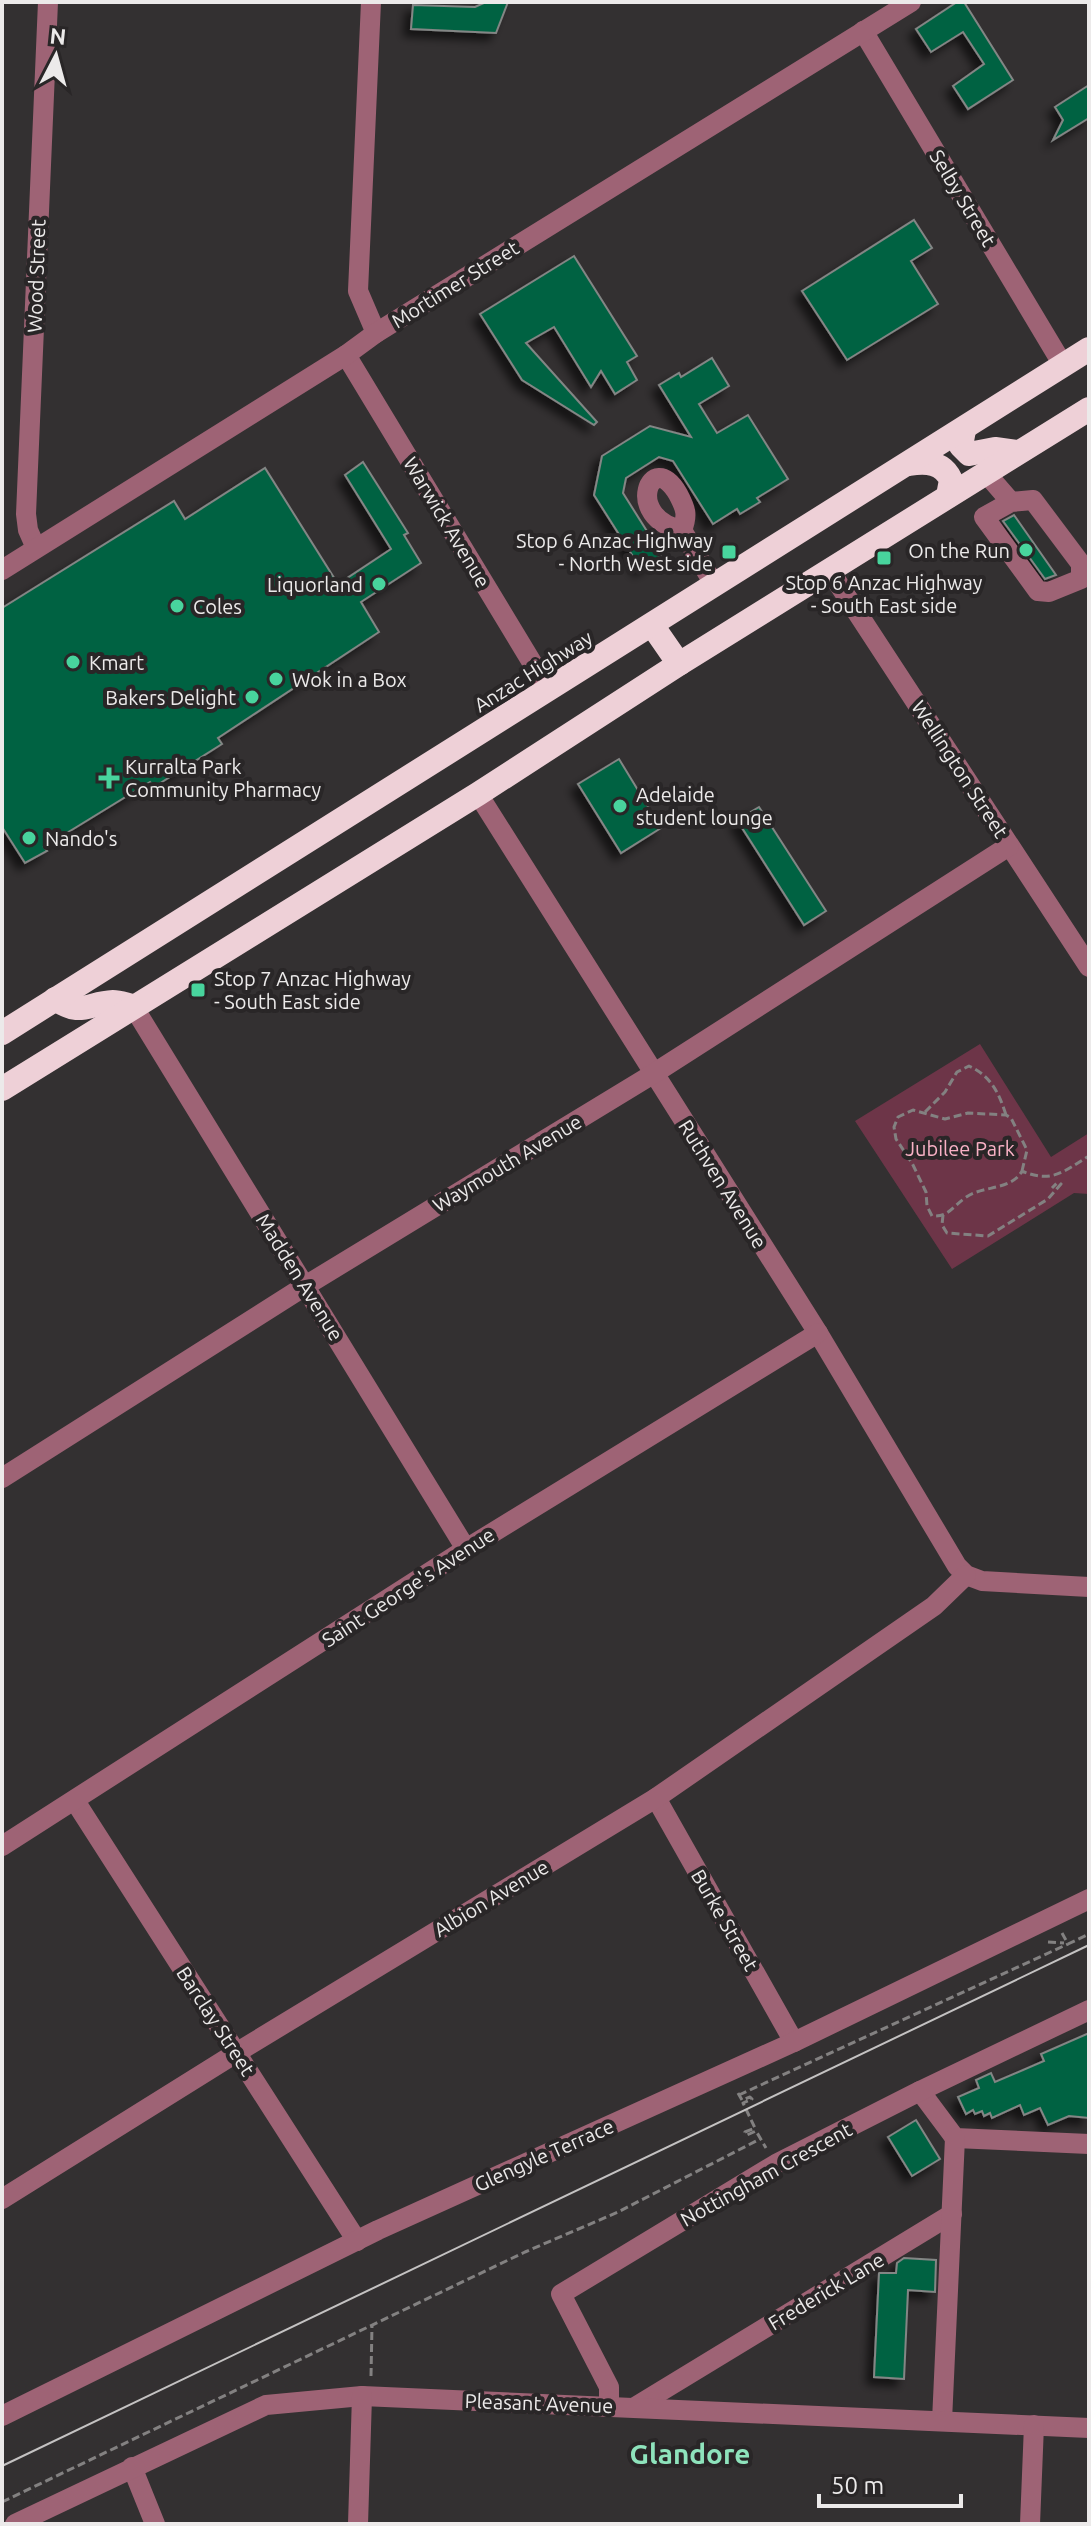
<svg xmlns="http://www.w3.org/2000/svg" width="1091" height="2526" viewBox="0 0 1091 2526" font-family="Ubuntu,sans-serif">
	<defs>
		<filter id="shadow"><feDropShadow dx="-7" dy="7" stdDeviation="4" flood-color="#0009"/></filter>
	</defs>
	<rect width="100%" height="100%" fill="#333031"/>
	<path fill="#6d3548" d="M980,1044L1051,1157L1089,1133V1194L1074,1193L952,1269L855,1121Z"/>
	<g fill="#056243" stroke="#838685" stroke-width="2" filter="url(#shadow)">
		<path d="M486,2H508L496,33L411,29L413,5L475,7Z"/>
		<path d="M957,2H964L1013,80L968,109L953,86L984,64L963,32L931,52L916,29Z"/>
		<path d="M1089,85V118L1053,140L1063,120L1055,107Z"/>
		<path d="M914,220L932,248L911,261L938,304L847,360L802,291Z"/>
		<path d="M574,256L637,356L627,362L637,380L615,394L601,371L591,387L554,327L526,343L597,422L594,425L522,380L480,314Z"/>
		<path d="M712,358L729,386L699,404L717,433L748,415L788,479L757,498L760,502L740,514L737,509L713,524L673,461L659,457L626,478L623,493L662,555L641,569L594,495L602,456L650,426L691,437L659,385L679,373L681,377Z"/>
		<path d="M363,462L408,533L404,535L421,563L361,602L379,632L218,738L222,744L154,787L150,782L44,847L47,851L25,863L2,827V608L174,501L185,519L265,468L338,584L391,549L345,475Z"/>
		<path d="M1014,515L1056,575L1045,579L1003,521Z"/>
		<path d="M619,759L661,828L621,853L578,784Z"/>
		<path d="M759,807L826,911L804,925L737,820Z"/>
		<path d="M1089,2033V2118L1069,2116L1048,2125L1040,2108L1024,2115L1020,2105L992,2118L990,2113L984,2116L982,2111L975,2114L973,2110L966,2114L958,2097L979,2088L976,2080L991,2073L995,2082L1044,2061L1041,2054Z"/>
		<path d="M916,2120L940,2159L912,2176L888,2137Z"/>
		<path d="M904,2258L936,2260L935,2292L908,2290L904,2379L874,2377L879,2273H896L897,2263Z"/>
	</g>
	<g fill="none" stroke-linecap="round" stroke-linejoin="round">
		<g stroke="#838181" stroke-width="3" stroke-dasharray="8 4" stroke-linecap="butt">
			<path d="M925,1112L945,1092L957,1072L969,1066C991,1076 999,1093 1006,1115"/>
			<path d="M1022,1171L1027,1150L1011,1118L1006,1115L968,1113L945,1119L913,1110L898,1117L894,1127L896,1139L912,1163L926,1192L927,1206L932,1216C949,1217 952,1207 965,1198C982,1185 1011,1191 1022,1171C1052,1184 1064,1171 1089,1156"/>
			<path d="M943,1215L942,1225L947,1233L988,1236L1048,1199L1061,1184L1057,1183L1052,1188"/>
			<path d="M1062,1933L1068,1944L1089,1934"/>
			<path d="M1048,1942L1064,1943"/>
			<path d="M738,2093L742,2100L750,2097L752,2099L743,2103L755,2128L745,2132L747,2135L756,2131L766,2148"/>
			<path d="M739,2095L1068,1944"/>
			<path d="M371,2376L372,2325"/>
			<path d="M2,2502L525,2252L618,2212L760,2139"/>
		</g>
		<g stroke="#9e6375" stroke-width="20">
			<path d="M371,2L358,291L376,333"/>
			<path d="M863,31L1063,365"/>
			<path d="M346,355L548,689"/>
			<path d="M985,472L1011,502L1033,500L1081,564V579L1049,592L1038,591L984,517L1011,502"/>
			<path d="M682,530C623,518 651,447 678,494C686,509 688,515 682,530L715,586"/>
			<path d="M36,548L28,530L26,514L48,2"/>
			<path d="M2,570L346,355L376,333L911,2"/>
			<path d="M830,571L1089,967"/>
			<path d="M478,794L818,1333L957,1566L966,1575L982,1581L1089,1587"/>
			<path d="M133,1006L466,1549"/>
			<path d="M2,1478L305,1286L653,1074L1009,846"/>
			<path d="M656,1798L794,2042"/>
			<path d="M75,1801L357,2241"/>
			<path d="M2,1846L466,1549L818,1333"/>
			<path d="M920,2091L955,2138L1089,2144"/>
			<path d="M2,2199L236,2053L656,1798L934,1606L966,1575"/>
			<path d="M609,2407V2387L561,2294L776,2164L920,2091L1089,2010"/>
			<path d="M635,2407L952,2214"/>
			<path d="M2,2416L378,2230L794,2042L1089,1899"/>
			<path d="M942,2421L955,2138"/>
			<path d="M132,2467L155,2524"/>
			<path d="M15,2524L266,2405L362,2396L1089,2428"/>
			<path d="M358,2524L362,2396"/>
			<path d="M1030,2524L1034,2425"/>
		</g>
		<g stroke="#eed0d7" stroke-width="24">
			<path d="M964,430L961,446L969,454L995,449L1017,452"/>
			<path d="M909,464C926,461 943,462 951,480L948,496"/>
			<path d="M652,625L679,664"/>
			<path d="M55,999C81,1017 88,1003 113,1002C120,1002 127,1005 133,1006"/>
			<path d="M2,1033L1089,349"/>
			<path d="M2,1089L478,794L679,664L1089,409"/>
		</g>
		<path stroke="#c4c2c2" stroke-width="2" d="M2,2466L1089,1945"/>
	</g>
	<g fill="#48d49d" stroke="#292627" stroke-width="3">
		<circle cx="1026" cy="550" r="8"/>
		<rect x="721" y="544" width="16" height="16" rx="4"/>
		<rect x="876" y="550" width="16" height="16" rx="4"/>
		<circle cx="379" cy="584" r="8"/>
		<circle cx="177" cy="606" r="8"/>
		<circle cx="73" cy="662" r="8"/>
		<circle cx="276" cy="679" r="8"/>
		<circle cx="252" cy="697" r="8"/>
		<path d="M105 766h8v8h8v8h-8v8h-8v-8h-8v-8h8z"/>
		<circle cx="620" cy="806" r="8"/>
		<circle cx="29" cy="838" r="8"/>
		<rect x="190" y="982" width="16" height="16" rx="4"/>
	</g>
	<g text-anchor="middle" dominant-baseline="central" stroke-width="8" stroke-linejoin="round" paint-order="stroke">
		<g font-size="20" fill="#eceaea" stroke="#292627">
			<text transform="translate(963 198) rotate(59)">Selby Street</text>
			<text transform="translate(36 276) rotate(-88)">Wood Street</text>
			<text transform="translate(455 284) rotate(-32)">Mortimer Street</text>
			<text transform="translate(447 522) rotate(59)">Warwick Avenue</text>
			<text transform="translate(533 671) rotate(-32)">Anzac Highway</text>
			<text transform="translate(960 769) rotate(57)">Wellington Street</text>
			<text transform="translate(507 1163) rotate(-31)">Waymouth Avenue</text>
			<text transform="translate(723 1184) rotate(58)">Ruthven Avenue</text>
			<text transform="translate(300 1277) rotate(58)">Madden Avenue</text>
			<text transform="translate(408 1587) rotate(-33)">Saint George's Avenue</text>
			<text transform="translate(491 1898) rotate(-31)">Albion Avenue</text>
			<text transform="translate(725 1920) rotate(60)">Burke Street</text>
			<text transform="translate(216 2021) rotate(57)">Barclay Street</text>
			<text transform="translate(544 2155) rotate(-24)">Glengyle Terrace</text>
			<text transform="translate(766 2174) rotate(-29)">Nottingham Crescent</text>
			<text transform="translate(826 2291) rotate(-31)">Frederick Lane</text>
			<text transform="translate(539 2403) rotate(2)">Pleasant Avenue</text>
		</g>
		<g font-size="20" fill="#eceaea" stroke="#292627" text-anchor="start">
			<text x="713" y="540" text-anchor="end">Stop 6 Anzac Highway<tspan x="713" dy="23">- North West side</tspan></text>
			<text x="1010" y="550" text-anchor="end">On the Run</text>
			<text x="884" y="582" text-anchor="middle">Stop 6 Anzac Highway<tspan x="884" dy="23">- South East side</tspan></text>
			<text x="363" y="584" text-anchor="end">Liquorland</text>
			<text x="193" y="606">Coles</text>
			<text x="89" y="662">Kmart</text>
			<text x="292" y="679">Wok in a Box</text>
			<text x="236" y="697" text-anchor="end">Bakers Delight</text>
			<text x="125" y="766">Kurralta Park<tspan x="125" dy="23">Community Pharmacy</tspan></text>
			<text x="636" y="794">Adelaide<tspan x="636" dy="23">student lounge</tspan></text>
			<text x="45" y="838">Nando's</text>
			<text x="214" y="978">Stop 7 Anzac Highway<tspan x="214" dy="23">- South East side</tspan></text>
		</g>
		<g font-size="20" fill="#f9b1c5" stroke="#292627">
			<text x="960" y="1148">Jubilee Park</text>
		</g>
		<g font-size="28" font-weight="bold" fill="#8ee3bc" stroke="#292627">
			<text x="690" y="2453">Glandore</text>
		</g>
	</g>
	<rect width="1091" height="2526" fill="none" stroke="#eceaea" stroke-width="8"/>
	<g transform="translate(56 56) rotate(6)" stroke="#292627" stroke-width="6" paint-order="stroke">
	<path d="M0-6L14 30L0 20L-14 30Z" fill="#eceaea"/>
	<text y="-12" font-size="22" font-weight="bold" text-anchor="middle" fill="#eceaea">N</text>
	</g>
	<path d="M819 2494v12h142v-12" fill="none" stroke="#eceaea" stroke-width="4"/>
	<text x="831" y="2494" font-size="24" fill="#eceaea" stroke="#292627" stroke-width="6" paint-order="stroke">50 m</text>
</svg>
